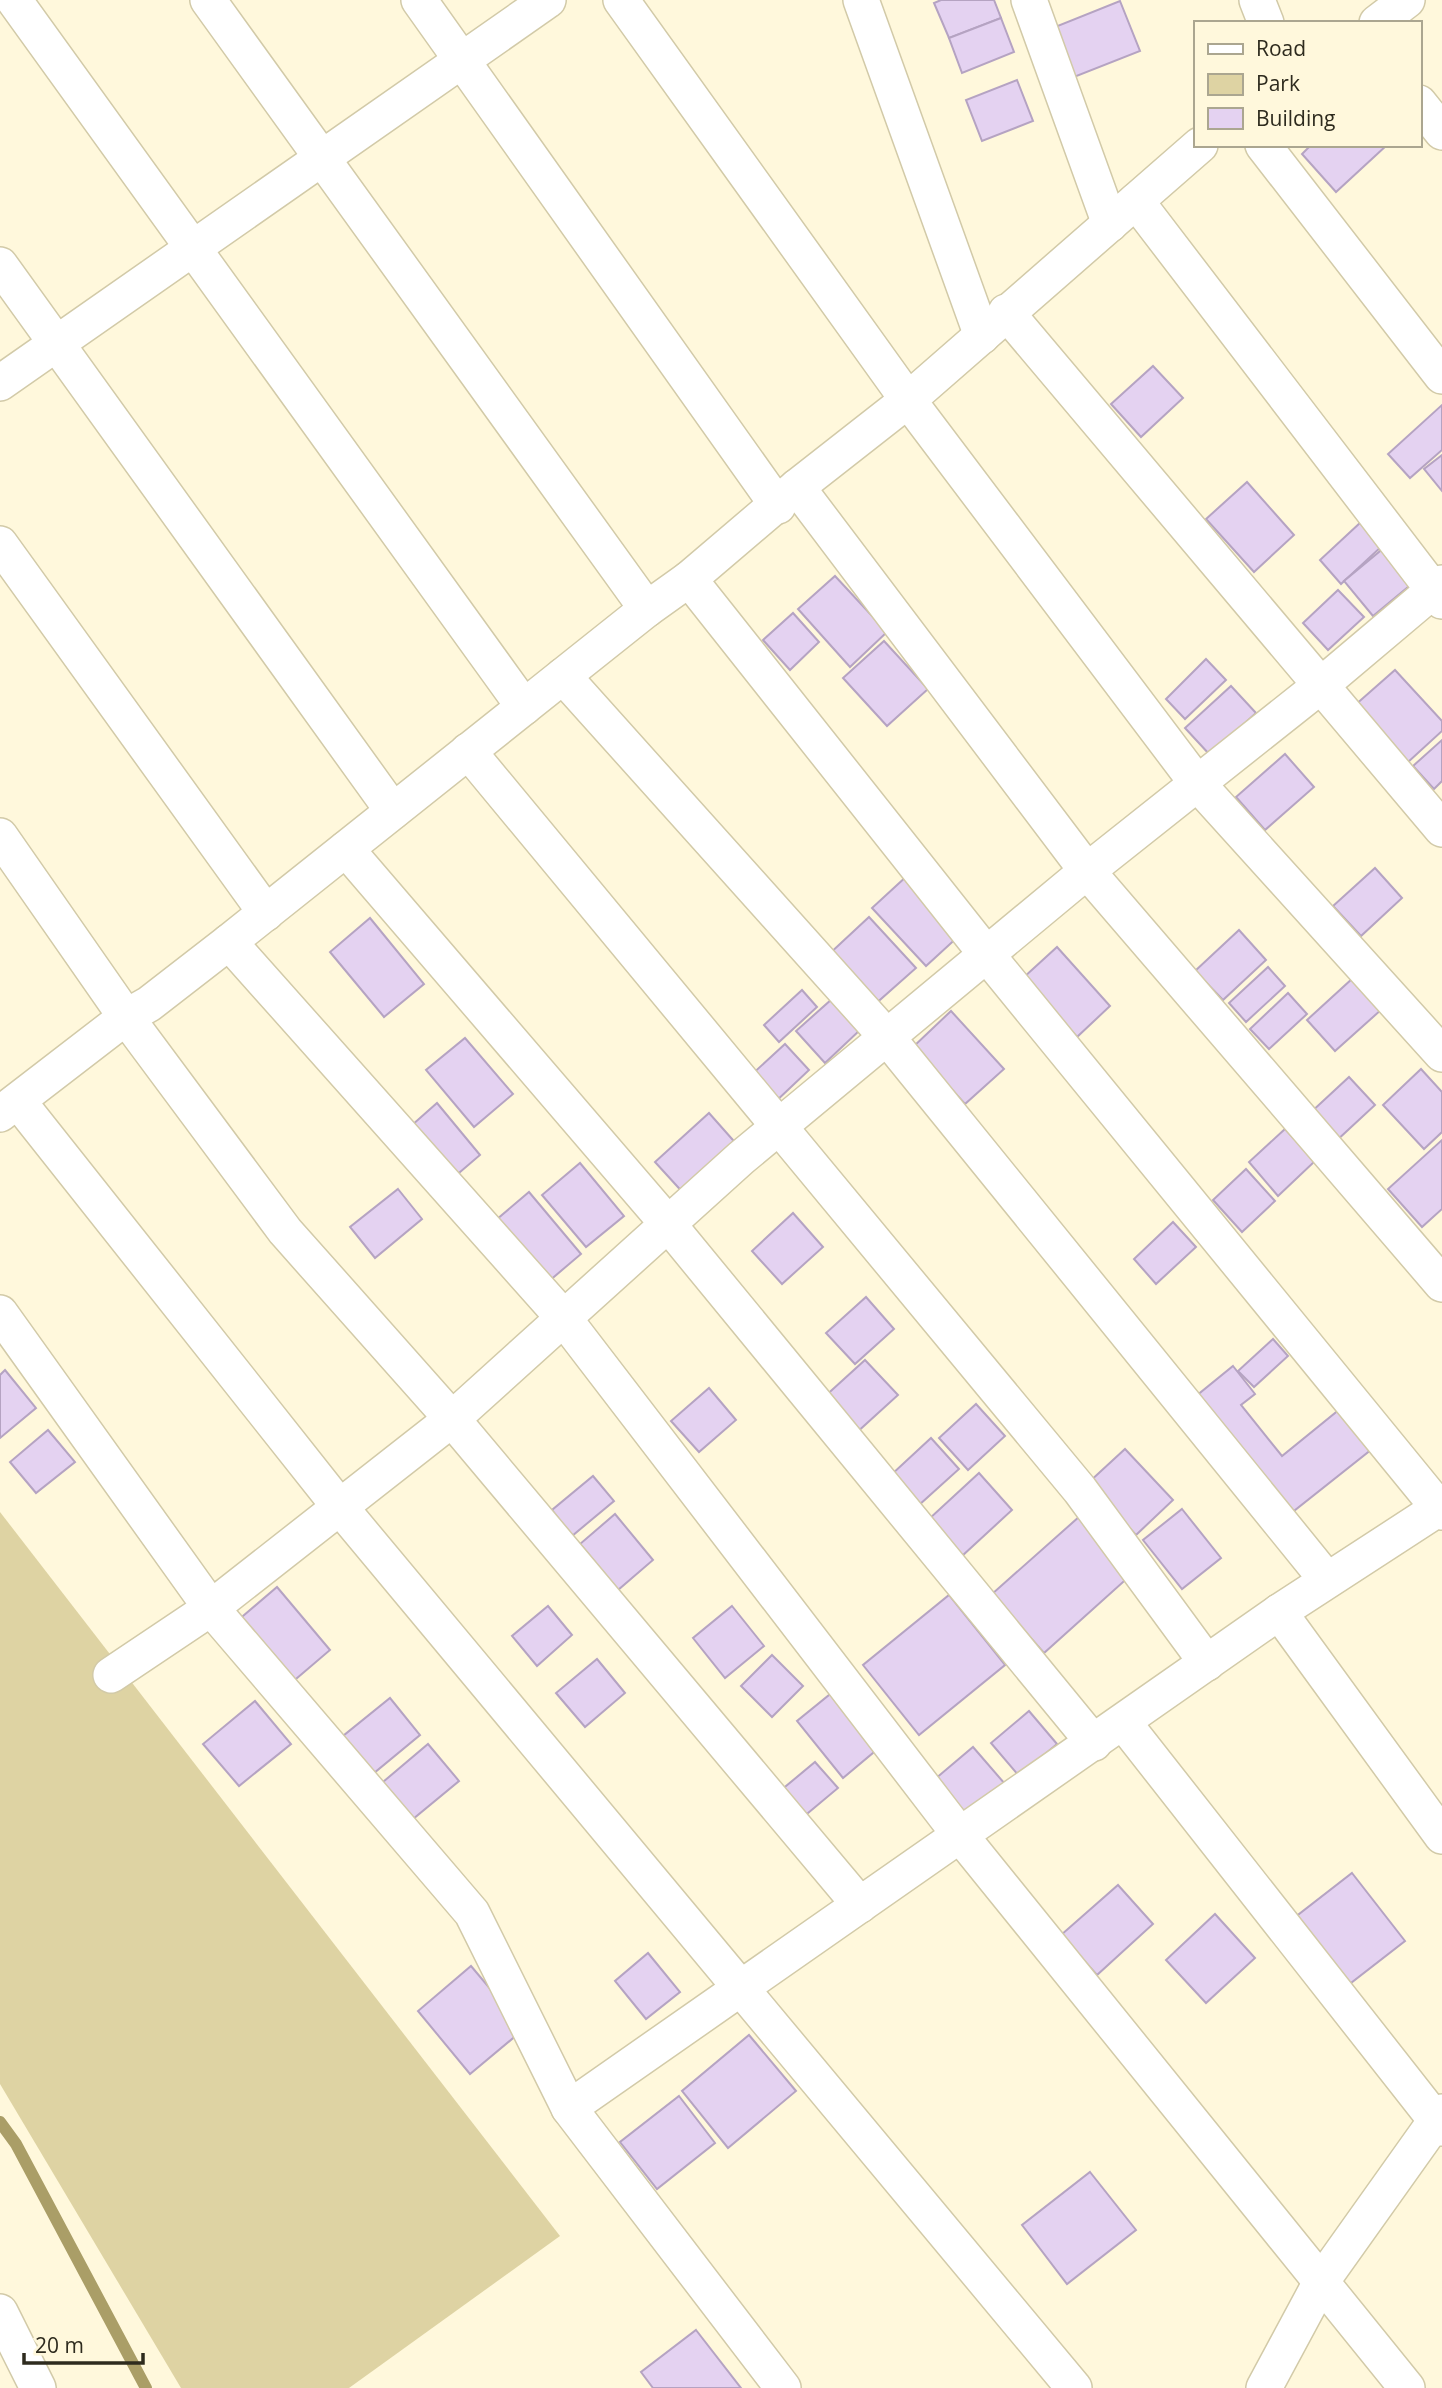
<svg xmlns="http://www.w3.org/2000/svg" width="1442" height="2388" viewBox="0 0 1442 2388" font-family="'Open Sans',sans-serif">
	<rect width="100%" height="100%" fill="#fff8dc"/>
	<path fill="#ded3a3" d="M0,1512L560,2236L349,2388H181L0,2084Z"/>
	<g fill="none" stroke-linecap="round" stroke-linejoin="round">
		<path stroke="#aa9e67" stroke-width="12" d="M0,2122L16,2144L146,2388"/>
	</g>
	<g fill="#e4d2f1" stroke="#b5a3c2" stroke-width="2">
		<path d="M941,0H994L1001,18L949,38L934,3Z"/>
		<path d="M1120,1L1140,51L1074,77L1055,27Z"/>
		<path d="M1001,18L1014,52L962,73L949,38Z"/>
		<path d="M1017,80L1033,121L982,141L966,100Z"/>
		<path d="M1311,145H1387L1336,192L1302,154Z"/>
		<path d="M1153,366L1183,398L1141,437L1111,404Z"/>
		<path d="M1442,405V450L1410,478L1388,454Z"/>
		<path d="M1442,455V491L1424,469Z"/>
		<path d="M1247,482L1294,535L1254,572L1206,519Z"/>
		<path d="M1361,522L1382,546L1341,584L1320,560Z"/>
		<path d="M1385,547L1414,582L1373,616L1344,581Z"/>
		<path d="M835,576L887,632L850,667L798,609Z"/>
		<path d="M1338,590L1364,617L1328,650L1303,623Z"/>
		<path d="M793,613L819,642L790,670L763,640Z"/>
		<path d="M884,641L928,689L887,726L843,678Z"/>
		<path d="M1206,659L1226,680L1185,719L1166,699Z"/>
		<path d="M1395,670L1442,721V731L1407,763L1354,706Z"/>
		<path d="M1231,686L1256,713L1210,755L1185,728Z"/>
		<path d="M1442,740V781L1434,789L1413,766Z"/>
		<path d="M1285,754L1314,787L1265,830L1236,797Z"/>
		<path d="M1375,868L1402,898L1361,936L1333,906Z"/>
		<path d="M908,875L961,934L926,966L872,908Z"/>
		<path d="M869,917L916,968L873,1006L827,956Z"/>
		<path d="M370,918L424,984L384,1017L330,952Z"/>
		<path d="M1239,930L1266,960L1223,1000L1195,971Z"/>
		<path d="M1057,947L1110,1006L1077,1037L1023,978Z"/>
		<path d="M1268,967L1285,986L1246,1022L1229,1003Z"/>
		<path d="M1353,978L1382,1009L1335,1051L1307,1020Z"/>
		<path d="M802,990L817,1007L779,1042L764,1025Z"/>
		<path d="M1288,993L1307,1014L1269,1049L1250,1029Z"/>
		<path d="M832,999L860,1030L825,1063L796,1031Z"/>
		<path d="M951,1011L1004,1069L965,1104L913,1047Z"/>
		<path d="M465,1038L513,1094L474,1127L426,1070Z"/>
		<path d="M785,1044L809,1070L773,1104L749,1077Z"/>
		<path d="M1421,1069L1442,1092V1132L1424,1149L1383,1105Z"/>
		<path d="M1349,1077L1375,1105L1335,1142L1309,1114Z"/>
		<path d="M437,1103L480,1155L446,1184L403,1133Z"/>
		<path d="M709,1113L740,1148L687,1197L655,1162Z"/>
		<path d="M1285,1129L1315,1161L1278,1196L1249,1162Z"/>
		<path d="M1442,1140V1209L1422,1227L1388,1189Z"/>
		<path d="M580,1163L624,1216L586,1247L542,1195Z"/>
		<path d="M1246,1169L1275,1201L1242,1232L1213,1200Z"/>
		<path d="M398,1189L422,1219L375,1258L350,1227Z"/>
		<path d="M529,1192L581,1254L542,1287L490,1225Z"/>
		<path d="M793,1213L823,1247L782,1284L752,1251Z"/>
		<path d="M1173,1222L1196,1247L1156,1284L1134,1259Z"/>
		<path d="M866,1297L894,1329L855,1364L826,1333Z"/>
		<path d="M1273,1339L1288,1356L1254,1387L1238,1371Z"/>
		<path d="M865,1360L898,1395L855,1434L822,1399Z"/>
		<path d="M1233,1366L1255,1394L1241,1405L1282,1456L1340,1409L1372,1449L1285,1518L1190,1401Z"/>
		<path d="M5,1370L36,1408L0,1438V1375Z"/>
		<path d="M709,1388L736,1420L699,1452L671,1421Z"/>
		<path d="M976,1404L1005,1436L968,1470L939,1438Z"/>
		<path d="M48,1430L75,1462L36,1493L10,1462Z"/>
		<path d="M931,1438L959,1469L919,1505L891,1475Z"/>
		<path d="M1125,1449L1173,1500L1136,1535L1088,1483Z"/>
		<path d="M979,1473L1012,1510L962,1556L929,1519Z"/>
		<path d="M593,1476L614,1501L572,1536L552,1510Z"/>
		<path d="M1182,1509L1221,1558L1182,1589L1143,1540Z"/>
		<path d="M615,1514L653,1560L618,1590L580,1544Z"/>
		<path d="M1080,1516L1132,1574L1044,1653L992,1594Z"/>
		<path d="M277,1587L330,1650L283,1690L230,1627Z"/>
		<path d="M949,1595L1005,1665L919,1735L863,1665Z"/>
		<path d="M548,1606L572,1635L537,1666L512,1636Z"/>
		<path d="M732,1606L764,1646L725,1678L693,1638Z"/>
		<path d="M772,1655L803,1686L772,1717L741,1686Z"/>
		<path d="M597,1659L625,1693L585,1727L556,1693Z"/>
		<path d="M834,1691L880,1747L843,1778L797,1721Z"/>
		<path d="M390,1698L420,1735L374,1773L343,1736Z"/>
		<path d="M255,1701L291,1744L239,1786L203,1744Z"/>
		<path d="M1029,1711L1057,1744L1019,1776L991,1743Z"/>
		<path d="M428,1744L459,1781L413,1819L383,1782Z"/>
		<path d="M973,1747L1005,1784L967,1817L935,1779Z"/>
		<path d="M815,1762L838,1788L796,1823L774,1796Z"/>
		<path d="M1352,1873L1405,1941L1347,1986L1294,1918Z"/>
		<path d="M1118,1885L1153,1924L1097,1975L1061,1935Z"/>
		<path d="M1215,1914L1255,1958L1206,2003L1166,1960Z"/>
		<path d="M648,1953L680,1992L646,2019L615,1981Z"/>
		<path d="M471,1966L524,2029L470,2074L418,2011Z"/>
		<path d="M749,2035L796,2091L728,2148L682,2091Z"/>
		<path d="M679,2096L715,2143L657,2189L620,2142Z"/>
		<path d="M1090,2172L1136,2230L1067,2284L1022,2225Z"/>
		<path d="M696,2330L741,2388H653L641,2372Z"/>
	</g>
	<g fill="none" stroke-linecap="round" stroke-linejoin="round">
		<g stroke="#d2caa8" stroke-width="38">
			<g id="street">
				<path d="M14,0L524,707"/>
				<path d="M208,0L647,609"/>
				<path d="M419,0L778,506"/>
				<path d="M861,0L982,336"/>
				<path d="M1029,0L1110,224"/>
				<path d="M1257,0L1266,23"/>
				<path d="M1377,23L1407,0"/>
				<path d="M1419,103L1442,132"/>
				<path d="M1200,145L908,400L1197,783L1442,1054"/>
				<path d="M1263,145L1442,376"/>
				<path d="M1136,201L1442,601"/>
				<path d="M0,265L393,811"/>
				<path d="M1006,312L1442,829"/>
				<path d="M0,383L548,0"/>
				<path d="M797,487L1087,871L1442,1284"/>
				<path d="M0,544L266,913"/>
				<path d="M689,579L987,955L1442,1512"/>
				<path d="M563,676L886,1036L1327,1580"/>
				<path d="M468,751L1080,1490L1207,1663"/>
				<path d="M0,836L126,1017L149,1004L229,942L647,609L689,579L797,487L908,400L621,0"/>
				<path d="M346,849L668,1224L1094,1743"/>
				<path d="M229,942L562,1316L960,1835L1407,2388"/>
				<path d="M18,1101L339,1506L1074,2388"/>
				<path d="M0,1114L126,1017L285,1231L452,1419L860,1905"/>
				<path d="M0,1313L211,1608L111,1675"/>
				<path d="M1279,1612L1442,1836"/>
				<path d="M1123,1722L1442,2128"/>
				<path d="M569,2108L1279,1612L1439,1508"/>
				<path d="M0,2312L38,2388"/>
				<path d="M783,2388L569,2108L472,1913L211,1608L452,1419L741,1158L1087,871L1320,686L1442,583"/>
				<path d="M1264,2388L1321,2282L1442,2112"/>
			</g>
		</g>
		<use href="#street" stroke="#fff" stroke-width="35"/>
	</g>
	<rect x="1194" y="21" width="228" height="126" fill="#fff8dc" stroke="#aba690" stroke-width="2"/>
	<rect x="1208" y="44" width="35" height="10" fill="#ffffff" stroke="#aba690" stroke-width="2"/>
	<text x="1256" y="56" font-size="21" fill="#2e2b1e">Road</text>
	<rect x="1208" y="74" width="35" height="21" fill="#ded3a3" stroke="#aba690" stroke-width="2"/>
	<text x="1256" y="91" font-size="21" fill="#2e2b1e">Park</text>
	<rect x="1208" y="108" width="35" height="21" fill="#e4d2f1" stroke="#aba690" stroke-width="2"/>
	<text x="1256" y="126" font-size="21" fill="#2e2b1e">Building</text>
	<path d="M24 2353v10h119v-10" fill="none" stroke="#2e2b1e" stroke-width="3.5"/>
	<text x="35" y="2353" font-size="21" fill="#2e2b1e" stroke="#fff8dc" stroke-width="5" paint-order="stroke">20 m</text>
</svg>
